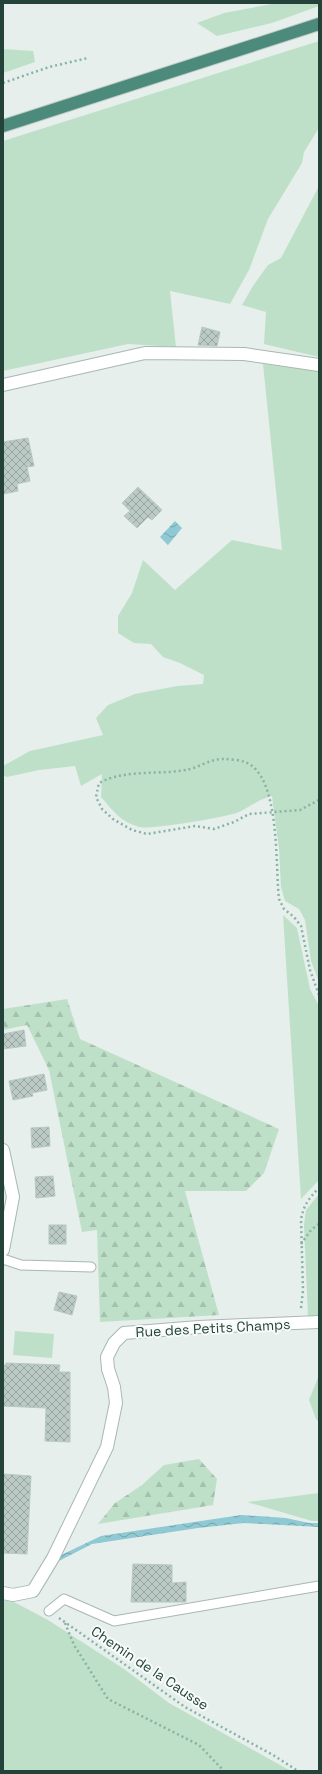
<svg xmlns="http://www.w3.org/2000/svg" width="322" height="1774" viewBox="0 0 322 1774" font-family="'Space Grotesk',sans-serif">
	<defs>
		<pattern id="forest-firs" width="22" height="20" patternUnits="userSpaceOnUse"><rect width="22" height="20" fill="#bfe0c8"/><path d="M5 1l3.5 6h-7zM16 11l3.5 6h-7z" fill="#a4c1ad"/></pattern>
		<pattern id="water-waves" width="16" height="10" patternUnits="userSpaceOnUse"><rect width="16" height="10" fill="#8ec9d4"/><path d="M0 5q4-4 8 0t8 0" fill="none" stroke="#74a5ad"/></pattern>
		<pattern id="building-cross-hatch" width="8" height="8" patternUnits="userSpaceOnUse"><rect width="8" height="8" fill="#bbcac4"/><path d="M0 0l8 8M0 8l8-8" fill="none" stroke="#98a6a0"/></pattern>
	</defs>
	<rect width="100%" height="100%" fill="#e6efeb"/>
	<g fill="#bfe0c8">
		<path d="M277,3H319V6L272,23L217,36L197,23L224,13Z"/>
		<path d="M319,41V128L304,152L302,163L268,219L249,270L230,304L170,291L176,347L128,344L3,371V141Z"/>
		<path d="M3,49L33,51L35,62L3,73Z"/>
		<path d="M319,186V357L264,344L266,312L242,305L253,286L268,265L281,258Z"/>
		<path d="M263,364L319,371V982L311,961L305,920L299,909L285,901L281,887L279,849L272,796C259,799 251,806 239,812C228,817 150,830 139,827C121,822 113,811 101,797L102,774L81,786L75,766L39,770L7,777L3,775V766L30,751L103,735L96,718L108,705L135,694L177,686L203,684L204,675L180,663L163,657L151,644L134,643L118,633V616L132,593L143,560L175,590L232,540L282,550Z"/>
		<path d="M283,915L297,928L310,989L319,1006V1180L301,1199Z"/>
		<path d="M319,1194V1315L308,1317L304,1225L306,1210Z"/>
		<path d="M15,1331L54,1334L52,1358L13,1355Z"/>
		<path d="M319,1375V1422L316,1419L309,1400Z"/>
		<path d="M319,1493V1521H312L247,1502Z"/>
		<path d="M3,1600L16,1603L48,1620L124,1669L169,1703L291,1771H3Z"/>
	</g>
	<g fill="url(#forest-firs)">
		<path d="M67,999L80,1039L279,1129L264,1173L246,1191H185L219,1315L100,1322L97,1230L82,1232L49,1070L27,1025L3,1030V1009Z"/>
		<path d="M199,1459L217,1479L213,1505L98,1524L115,1503L142,1485L164,1465Z"/>
	</g>
	<g fill="url(#water-waves)">
		<path d="M175,521L182,528L168,545L160,537Z"/>
		<path d="M241,1515L286,1518L309,1523H319V1527L244,1523L198,1528L92,1544L53,1564L57,1557L101,1536Z"/>
	</g>
	<g fill="url(#building-cross-hatch)" stroke="#b8c9c2">
		<path d="M202,327L220,332L217,346L198,345Z"/>
		<path d="M28,438L34,466L27,467L30,481L17,484L18,491L3,494V442Z"/>
		<path d="M138,487L162,510L152,520L148,517L137,528L124,516L130,511L122,503Z"/>
		<path d="M24,1030L26,1046L3,1049V1034Z"/>
		<path d="M44,1074L47,1090L32,1093L33,1096L13,1100L9,1081Z"/>
		<path d="M49,1127L50,1146L32,1148L31,1128Z"/>
		<path d="M53,1176L55,1196L36,1198L35,1177Z"/>
		<rect x="49" y="1225" width="17" height="19"/>
		<path d="M59,1292L77,1296L72,1315L54,1310Z"/>
		<path d="M6,1363L60,1365L59,1372H70V1442L45,1441L46,1408L3,1406V1365H6Z"/>
		<path d="M3,1474L31,1476L27,1554L3,1553Z"/>
		<path d="M133,1564L172,1565V1583L186,1582V1602H131Z"/>
	</g>
	<g fill="none" stroke-linecap="round" stroke-linejoin="round">
		<g stroke="#a8b8b2" stroke-width="11">
			<g id="service">
				<path d="M3,1259L21,1265L91,1267"/>
				<path d="M49,1611L64,1599L114,1621L319,1586"/>
			</g>
		</g>
		<g stroke="#a8b8b2" stroke-width="14">
			<g id="minor">
				<path d="M3,385L145,353L244,354L319,365"/>
				<path d="M3,1150L13,1197L3,1250"/>
				<path d="M3,1593L13,1595L33,1591L53,1558L107,1447L116,1403L114,1387L108,1369L107,1357L114,1343L124,1333L199,1327L319,1322"/>
			</g>
		</g>
		<g stroke="#c2cac8" stroke-width="14">
			<path id="trunk" d="M3,126L319,24"/>
		</g>
		<g stroke="#86b3a5" stroke-width="2.5" stroke-dasharray="2 3" stroke-linecap="butt">
			<path d="M3,83L49,67L88,58"/>
			<path d="M319,800L300,810L249,814L234,822L214,829L195,826L147,834L132,830L113,819L102,809L96,797L99,783C125,769 157,775 186,770C198,768 212,758 224,759C230,759 239,760 245,762C281,775 275,867 279,899L284,909L294,917L301,926L310,970L319,995"/>
			<path d="M301,1244L311,1230L319,1224"/>
			<path d="M301,1308L303,1290L301,1220C303,1206 309,1198 319,1188"/>
			<path d="M59,1618L185,1707L273,1755L298,1771"/>
			<path d="M65,1623L74,1645L108,1699L199,1745L224,1771"/>
		</g>
		<use href="#service" stroke="#fff" stroke-width="9"/>
		<use href="#minor" stroke="#fff" stroke-width="12"/>
		<use href="#trunk" stroke="#4c8a7c" stroke-width="12"/>
	</g>
	<g text-anchor="middle" dominant-baseline="central" stroke-width="4" stroke-linejoin="round" paint-order="stroke">
		<g font-size="14" fill="#24423a" stroke="#f7fbf9">
			<text transform="translate(213 1328) rotate(-3)">Rue des Petits Champs</text>
			<text transform="translate(150 1668) rotate(34)">Chemin de la Causse</text>
		</g>
	</g>
	<rect width="322" height="1774" fill="none" stroke="#24423a" stroke-width="8"/>
</svg>
